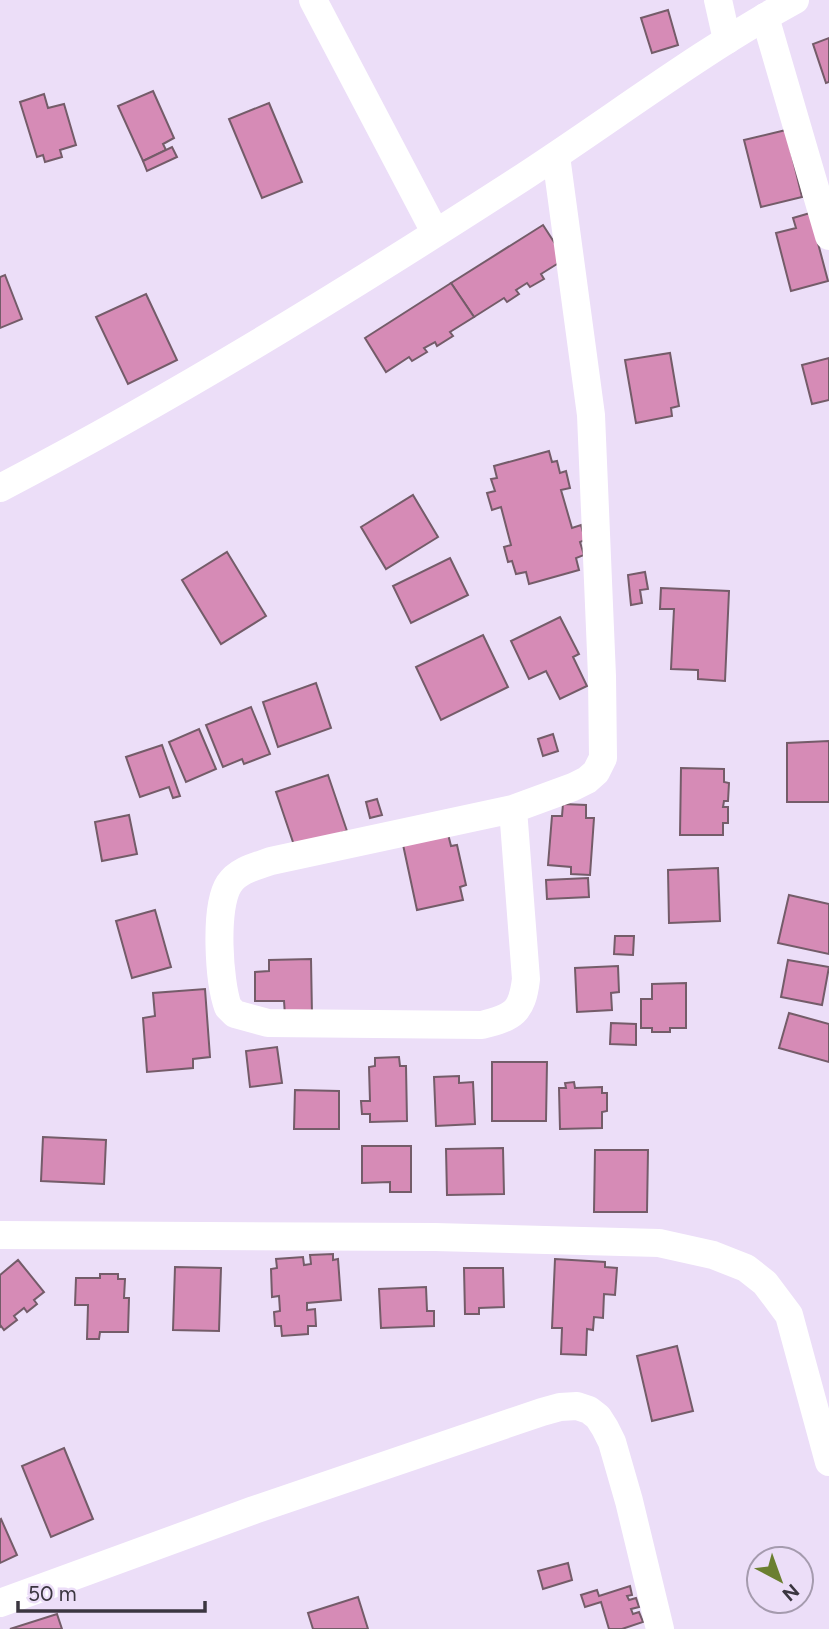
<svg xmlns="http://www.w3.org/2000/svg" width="829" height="1629" viewBox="0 0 829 1629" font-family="Figtree,sans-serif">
	<rect width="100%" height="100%" fill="#ecdef8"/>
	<g fill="#d68bb6" stroke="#745c69" stroke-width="2">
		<path d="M668,10L678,45L652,53L641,18Z"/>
		<path d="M829,38V82L826,83L813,44Z"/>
		<path d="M153,91L174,138L163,144L166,150L143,161L118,106Z"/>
		<path d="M44,94L48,108L64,104L76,145L60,150L62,157L45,162L43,155L37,157L20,102Z"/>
		<path d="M269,103L302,182L262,198L229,119Z"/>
		<path d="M786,130L802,197L761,207L744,140Z"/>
		<path d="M172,147L177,157L147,171L143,161Z"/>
		<path d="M810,213L828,281L791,291L776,233L796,228L793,218Z"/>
		<path d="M543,225L565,259L541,274L544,279L530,287L527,283L516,290L519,294L507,302L504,298L474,317L451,283Z"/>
		<path d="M5,275L22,319L0,328V277Z"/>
		<path d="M451,283L474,317L450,332L453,336L437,346L435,342L424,348L427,352L412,361L409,357L386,372L365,338Z"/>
		<path d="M146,294L177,360L128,384L96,317Z"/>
		<path d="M670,353L679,406L671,408L672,416L636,423L625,360Z"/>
		<path d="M829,358V400L812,404L802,365Z"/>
		<path d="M549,451L552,462L557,461L560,473L566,471L570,488L561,490L572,528L581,525L585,540L580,542L584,555L576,558L579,570L529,584L526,572L516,574L512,561L508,562L504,547L511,545L501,507L492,510L487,493L495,491L491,479L497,478L494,466Z"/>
		<path d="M413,495L438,537L386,569L361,527Z"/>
		<path d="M227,552L266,616L221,644L182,580Z"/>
		<path d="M450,558L468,595L411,623L393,586Z"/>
		<path d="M645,572L648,589L640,590L642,603L631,605L628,575Z"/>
		<path d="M661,588L729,591L725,681L698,679V670L671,669L674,609H660Z"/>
		<path d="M560,617L579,654L573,657L587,686L560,699L546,671L529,679L511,641Z"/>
		<path d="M483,635L508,687L441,720L416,667Z"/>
		<path d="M316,683L331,728L278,747L263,702Z"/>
		<path d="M251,707L270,754L244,764L242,759L223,767L206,725Z"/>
		<path d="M199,729L216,769L186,782L169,742Z"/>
		<path d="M553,734L558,751L543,756L538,739Z"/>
		<path d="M829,741V802H787V743Z"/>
		<path d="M162,745L180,796L173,798L169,787L140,797L126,757Z"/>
		<path d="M681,768L724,769V782L729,783L728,801H724L723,807H728V823H723V835H680Z"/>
		<path d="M328,775L347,831L295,848L276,792Z"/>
		<path d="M377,799L382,815L370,818L366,802Z"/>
		<path d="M563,804L586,805V818H594L590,875L571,874V867L548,865L552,816H562Z"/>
		<path d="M129,815L137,854L102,861L95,822Z"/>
		<path d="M447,830L451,846L457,845L466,885L460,887L463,900L417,910L402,840Z"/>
		<path d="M718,868L720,921L669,923L668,870Z"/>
		<path d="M588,878L589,897L547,899L546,880Z"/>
		<path d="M789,895L829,904V954L778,943Z"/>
		<path d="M155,910L171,967L132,978L116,921Z"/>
		<path d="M615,936H634L633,955L614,954Z"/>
		<path d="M311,959L312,1015H285L284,1001H255V972L269,971V960Z"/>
		<path d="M788,960L829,967L822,1005L781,997Z"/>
		<path d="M618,966L619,992L611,993L612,1010L577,1012L575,968Z"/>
		<path d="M686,983V1028H670V1032H652V1028H641V999H652V984Z"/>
		<path d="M205,989L210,1057L193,1059V1068L147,1072L143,1018L155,1016L153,993Z"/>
		<path d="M789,1013L829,1024V1062L779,1048Z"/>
		<path d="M611,1023L636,1024V1045L610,1044Z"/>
		<path d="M277,1047L282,1083L250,1087L246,1051Z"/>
		<path d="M399,1057L400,1066H406L407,1121L370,1122V1114H362L361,1101H370L369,1067L375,1066V1058Z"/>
		<path d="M492,1062H547L546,1121H492Z"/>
		<path d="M459,1076V1083L473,1082L475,1124L436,1126L434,1077Z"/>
		<path d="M574,1082L575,1088L602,1087V1093H607V1111L602,1112V1128L560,1129L559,1088H566L565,1083Z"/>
		<path d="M295,1090L339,1091V1129H294Z"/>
		<path d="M43,1137L106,1140L104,1184L41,1181Z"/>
		<path d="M362,1146H411V1192H390V1182L362,1183Z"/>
		<path d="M503,1148L504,1194L447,1195L446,1149Z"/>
		<path d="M595,1150H648L647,1212H594Z"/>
		<path d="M333,1254V1260L338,1259L341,1300L307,1303V1310L315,1309L316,1326H308V1334L282,1336L281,1326H275L274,1312L280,1311L279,1296L272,1297L271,1269L277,1268L276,1259L303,1257L304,1265L311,1264L310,1255Z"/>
		<path d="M555,1259L605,1262V1267L617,1268L615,1295L604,1294L603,1318L594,1317L593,1330L587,1329L586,1355L561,1354L562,1328H552Z"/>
		<path d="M18,1260L44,1292L34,1300L37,1304L27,1312L24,1308L14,1316L17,1320L4,1330L1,1326L0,1327V1275Z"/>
		<path d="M175,1267L221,1268L219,1331L173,1330Z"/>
		<path d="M464,1268H503L504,1307L479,1308V1314H465Z"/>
		<path d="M100,1274H118V1279H125L124,1298H129L128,1332H100L99,1339H87L88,1305H75L76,1278H100Z"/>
		<path d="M426,1287L427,1311H434V1326L381,1328L379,1289Z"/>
		<path d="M677,1346L693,1411L652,1421L637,1356Z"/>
		<path d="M64,1448L93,1519L51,1537L22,1466Z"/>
		<path d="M1,1519L17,1555L0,1563V1520Z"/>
		<path d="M568,1563L572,1580L543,1589L538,1571Z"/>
		<path d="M630,1586L632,1595L627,1596L629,1600L636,1598L639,1607L631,1609L633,1614L639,1612L643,1622L622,1629H609L601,1602L585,1607L581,1595L597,1590L599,1596Z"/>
		<path d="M358,1597L368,1629H313L308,1613Z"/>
		<path d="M57,1614L62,1629H10Z"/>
	</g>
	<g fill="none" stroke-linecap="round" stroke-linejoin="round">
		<g stroke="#fff" stroke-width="28">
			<path d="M313,0L435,232"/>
			<path d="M718,0L727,40"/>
			<path d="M765,17L829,236"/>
			<path d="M0,488C175,397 345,292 511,185C606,124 696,54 795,0"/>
			<path d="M513,809L526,979C522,1013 513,1017 482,1025L268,1023L235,1014L228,1007C219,982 214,907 229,884C238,870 257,866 271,861L513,809L573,787L587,780L596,772L603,758L602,676L591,415L556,156"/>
			<path d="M0,1235L435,1237L659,1243L713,1255L746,1268L765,1283L789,1315L829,1462"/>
			<path d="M0,1603L254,1510L542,1412L560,1407L577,1406L589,1410L598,1417L605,1428L612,1442L629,1501L660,1629"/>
		</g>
	</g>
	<g transform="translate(780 1580) rotate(139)"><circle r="33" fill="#ecdef8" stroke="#a59bae" stroke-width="2"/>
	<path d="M0-5L12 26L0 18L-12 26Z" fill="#6b7f30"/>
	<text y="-10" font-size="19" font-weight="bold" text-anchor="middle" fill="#3b3640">N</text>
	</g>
	<path d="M18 1601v10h187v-10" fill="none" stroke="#3b3640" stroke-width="3.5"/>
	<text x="28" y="1601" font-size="21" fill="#3b3640" stroke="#ecdef8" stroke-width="5" paint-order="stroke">50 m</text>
</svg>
